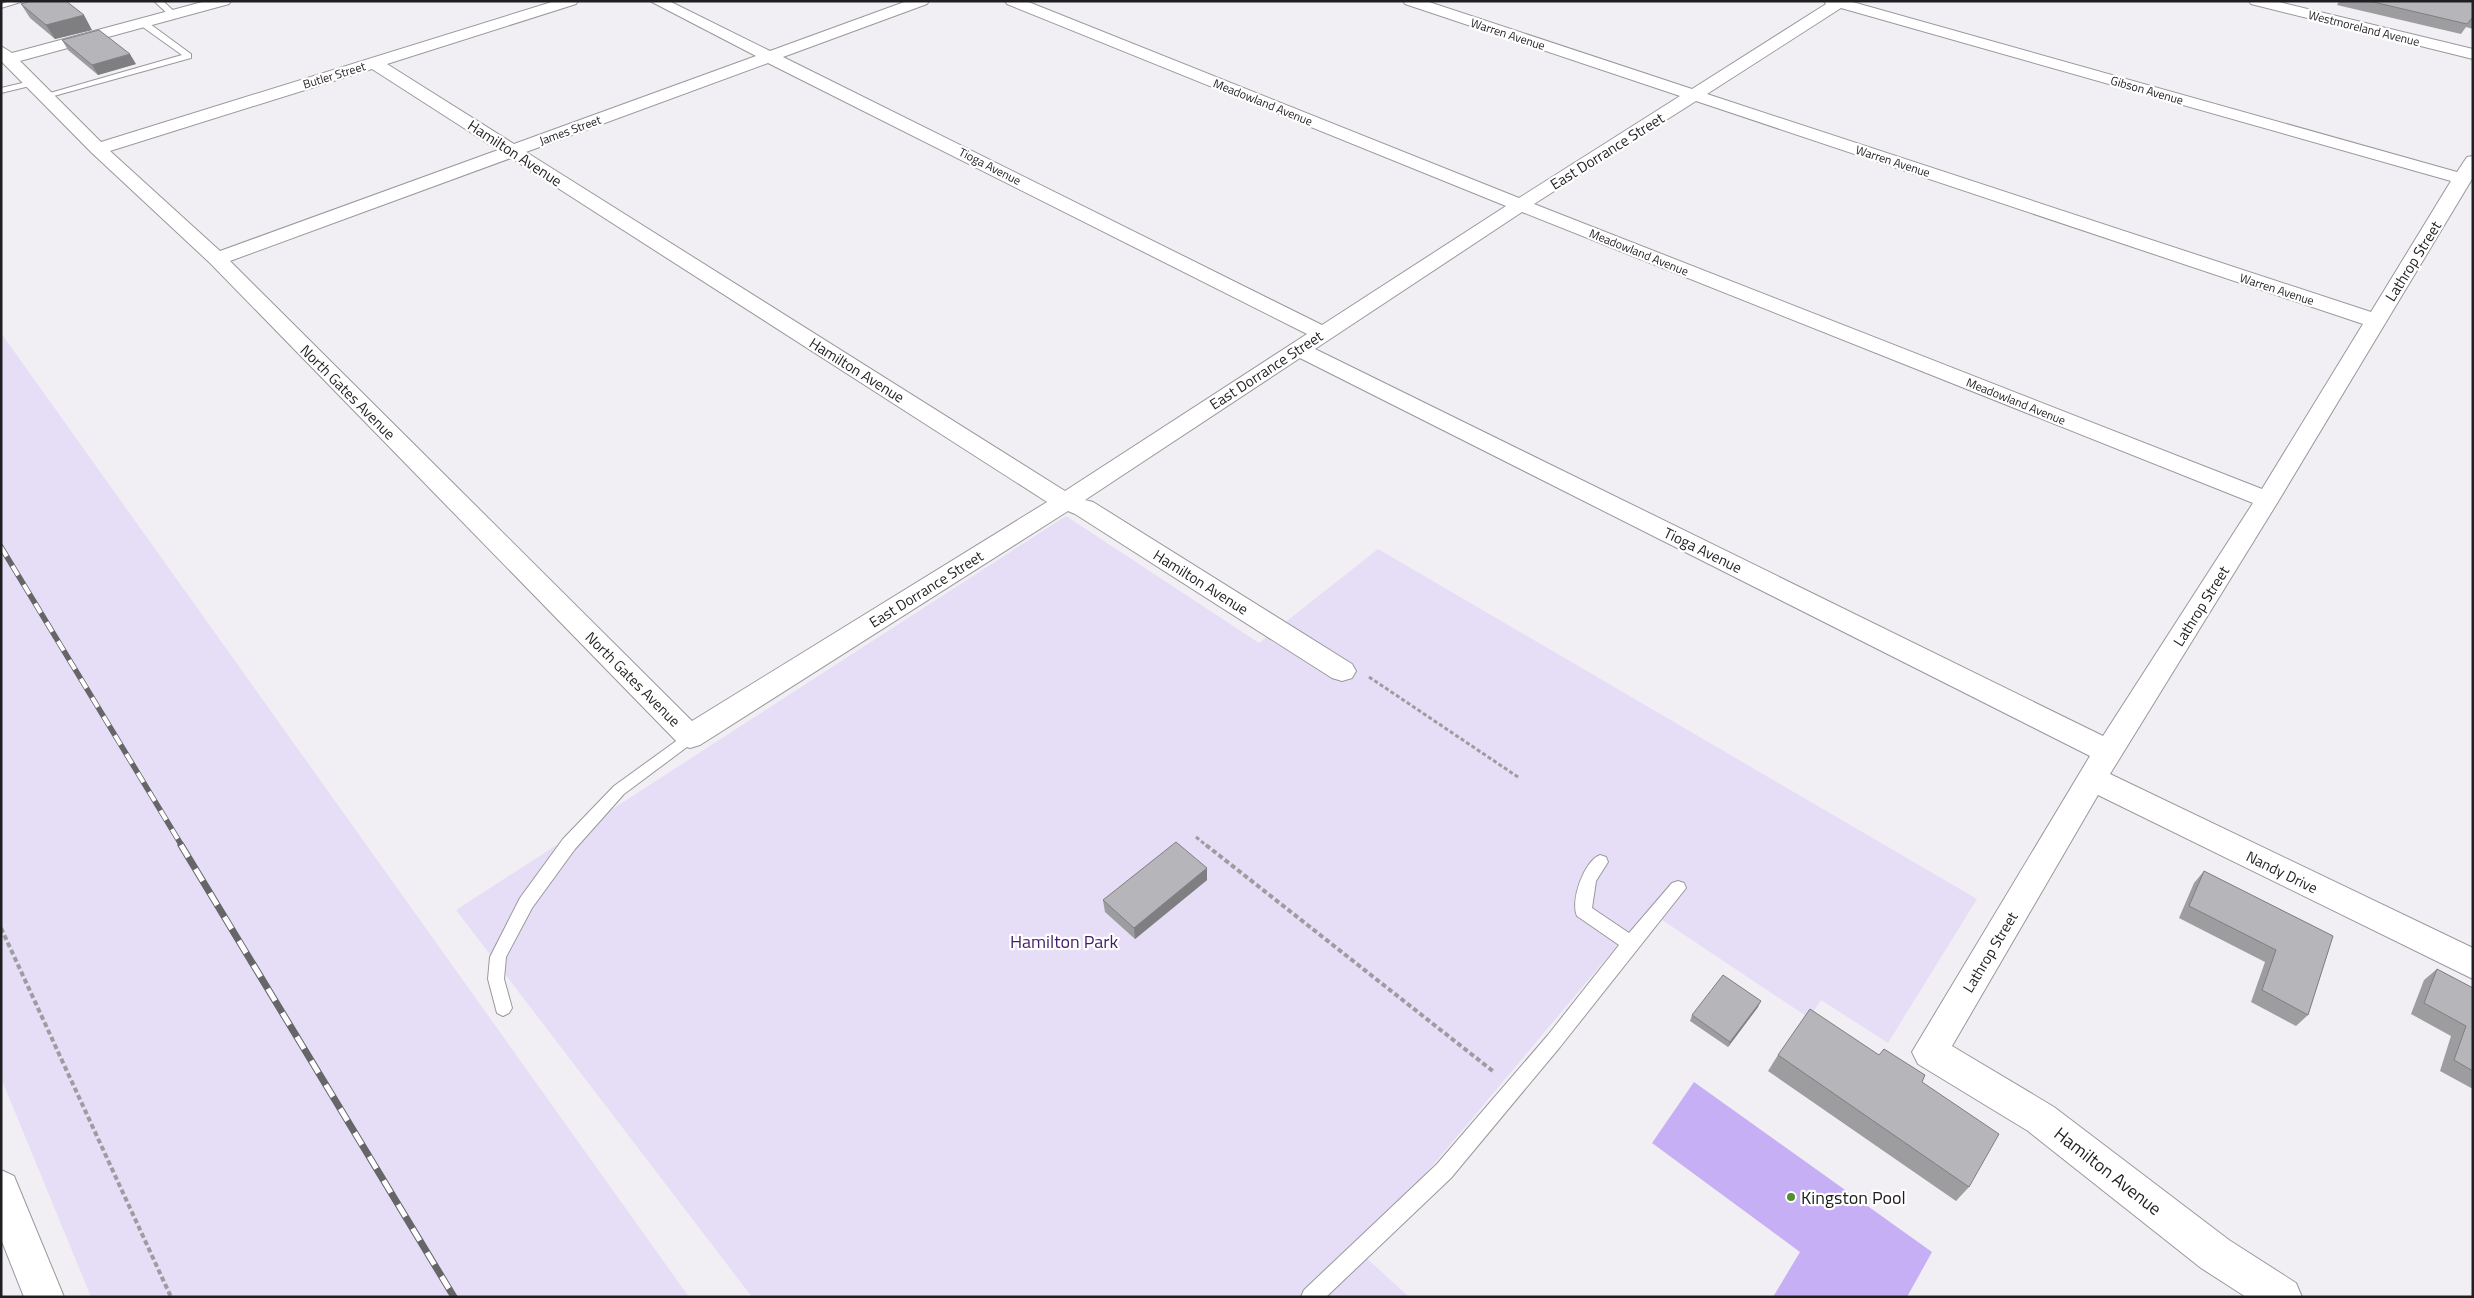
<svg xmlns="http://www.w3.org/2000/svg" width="2474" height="1298" viewBox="0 0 2474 1298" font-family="'Titillium Web',sans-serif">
	<rect width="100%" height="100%" fill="#f1eff4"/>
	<g fill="#e5def6">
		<path d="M1,333L689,1297H91L1,1078Z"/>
		<path d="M1066,516L1259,643L1378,549L1977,899L1888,1043L1821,1000L1809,1018L1647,910L1360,1252L1409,1297H752L456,910Z"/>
	</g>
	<path fill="#c7aff5" d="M1694,1082L1932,1252L1907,1297H1773L1800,1252L1652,1143Z"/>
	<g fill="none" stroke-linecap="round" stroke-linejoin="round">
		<g stroke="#99989c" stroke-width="2">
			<g id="service">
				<path d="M10,1H24L1,8V4Z"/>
				<path d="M154,1H163L178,15L171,17Z"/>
				<path d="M140,21H146L191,54V58L43,99V95L182,55L140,25Z"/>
				<path d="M31,81L35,83L34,85L1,93V88Z"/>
				<path d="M690,731L695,733L697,737L695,741L624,794L575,849L532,908L506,957L504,979L512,1008L509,1013L503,1016L497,1013L488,979L490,957L520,898L563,839L614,786Z"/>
				<path d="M1600,855L1606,857L1608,862L1596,881L1592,908L1629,933L1672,883L1678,881L1684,883L1686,888L1560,1047L1451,1178L1326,1297H1301L1304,1290L1437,1164L1548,1035L1619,945L1577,916C1570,901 1584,861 1600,855Z"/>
			</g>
		</g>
		<g stroke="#99989c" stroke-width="2">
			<g id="minor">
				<path d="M206,1H231L229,4L20,61L101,142L555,1H578L576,4L387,64L514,144L756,56L650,1H669L770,51L907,1H929L927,4L783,57L1322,325L1506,206L1007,4L1005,1H1026L1519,198L1680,96L1405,4L1403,1H1426L1692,89L1826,4L1824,1H1849L2457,172L2467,157L2473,156L2472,179L2279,500L2110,774L2473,948V979L2098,795L1952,1046L2054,1107L2229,1240L2296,1283L2302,1297H2246L2201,1268L2028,1131L1918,1064L1912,1052L2090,756L1300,358L1085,500L1093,502L1352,664L1356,671L1352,678L1342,681L1332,678L1075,514L1068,511L700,745L690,748L680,745L210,263L92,153L1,61V46L12,53ZM1841,8L2451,181L2371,312L1707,94ZM768,63L1307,334L1065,491L526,152ZM372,69L498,150L220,251L110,151ZM1696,101L2363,324L2262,489L1534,204ZM511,158L1047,502L692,721L230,261ZM1522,212L2253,503L2103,736L1315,349Z"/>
				<path d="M2249,1H2275L2473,49V59L2251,4Z"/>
				<path d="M1,1170L14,1176L64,1297H24L1,1239Z"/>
			</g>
		</g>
		<g stroke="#9e9ca0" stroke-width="3" stroke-dasharray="4 2.5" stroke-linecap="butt">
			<path d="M1369,677L1518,777"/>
			<path d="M1196,837L1207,846"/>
		</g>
		<g stroke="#9e9ca0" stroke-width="4" stroke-dasharray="5 3" stroke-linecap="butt">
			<path d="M1206,845L1494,1072"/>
			<path d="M1,928L171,1297"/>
		</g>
		<use href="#service" fill="#fff" fill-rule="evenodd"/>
		<use href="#minor" fill="#fff" fill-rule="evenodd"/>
		<g stroke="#666568" stroke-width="5.5">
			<path id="rail-far1" d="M1,547L182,846"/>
		</g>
		<g stroke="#666568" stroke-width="7">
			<path id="rail" d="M181,845L454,1297"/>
		</g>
		<use href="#rail-far1" stroke="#fff" stroke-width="4" stroke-dasharray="11" stroke-linecap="butt"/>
		<use href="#rail" stroke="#fff" stroke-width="5" stroke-dasharray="14" stroke-linecap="butt"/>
	</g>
	<g fill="#9d9c9f">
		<path d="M2339,1H2473V29L2466,27L2461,34L2337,5Z"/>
		<path d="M21,4L92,30L55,39L30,18Z"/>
		<path d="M62,40L136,64L98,75L68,50Z"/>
		<path d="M1207,868V880L1135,939L1105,912L1103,900Z"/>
		<path d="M2204,871L2333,936L2308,1015L2296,1026L2251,1002L2265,962L2179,918L2194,883Z"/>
		<path d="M2437,969L2473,988V1089L2440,1071L2451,1036L2411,1014L2424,980Z"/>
		<path d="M1758,1007L1728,1047L1690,1021L1692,1015Z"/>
		<path d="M1778,1055H1879L1922,1082L1969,1187L1956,1201L1768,1071Z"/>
	</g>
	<g fill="#7f7f82">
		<path d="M84,15L92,30L55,39L46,25Z"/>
		<path d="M130,54L136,64L98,75L92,65Z"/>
		<path d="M1207,868V880L1135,939L1134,928Z"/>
		<path d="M1761,1001L1758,1007L1728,1047L1730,1042Z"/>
	</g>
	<g fill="#b6b5b9" stroke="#7f7f82">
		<path d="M31,1H66L84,15L46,25L21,4Z"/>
		<path d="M2369,1H2473V17L2467,24Z"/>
		<path d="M99,30L130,54L92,65L62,40Z"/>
		<path d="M1176,842L1207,868L1134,928L1103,900Z"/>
		<path d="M2204,871L2333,936L2308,1015L2262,990L2276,950L2189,906Z"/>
		<path d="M2437,969L2473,988V1071L2454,1060L2466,1026L2424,1003Z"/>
		<path d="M1723,975L1761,1001L1730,1042L1692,1015Z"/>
		<path d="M1810,1009L1879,1055L1884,1049L1925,1075L1922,1082L1999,1134L1969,1187L1778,1055Z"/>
	</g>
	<circle fill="#518f2f" stroke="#fff" stroke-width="2" cx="1791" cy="1197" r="5"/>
	<g text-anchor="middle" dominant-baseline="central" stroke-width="4.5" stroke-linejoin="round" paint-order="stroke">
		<g font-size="12" fill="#1f1e20" stroke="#fff">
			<text transform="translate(2364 28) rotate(14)">Westmoreland Avenue</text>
			<text transform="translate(1508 34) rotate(18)">Warren Avenue</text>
			<text transform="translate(334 75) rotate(-17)">Butler Street</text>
			<text transform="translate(2147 90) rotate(16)">Gibson Avenue</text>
			<text transform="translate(1263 102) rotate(22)">Meadowland Avenue</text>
			<text transform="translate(570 130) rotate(-20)">James Street</text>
			<text transform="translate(1893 161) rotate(18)">Warren Avenue</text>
			<text transform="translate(990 166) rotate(27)">Tioga Avenue</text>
			<text transform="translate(1639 252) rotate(22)">Meadowland Avenue</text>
			<text transform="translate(2277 289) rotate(18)">Warren Avenue</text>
			<text transform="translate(2016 401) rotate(22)">Meadowland Avenue</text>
		</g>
		<g font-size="15" fill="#1f1e20" stroke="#fff">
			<text transform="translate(1607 151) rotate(-32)">East Dorrance Street</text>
			<text transform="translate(515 153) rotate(33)">Hamilton Avenue</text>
			<text transform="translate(2413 261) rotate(-58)">Lathrop Street</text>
			<text transform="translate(857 370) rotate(32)">Hamilton Avenue</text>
			<text transform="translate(1266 370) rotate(-33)">East Dorrance Street</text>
			<text transform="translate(348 392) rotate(45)">North Gates Avenue</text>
			<text transform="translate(1703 550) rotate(26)">Tioga Avenue</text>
			<text transform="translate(1201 582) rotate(32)">Hamilton Avenue</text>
			<text transform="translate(926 589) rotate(-32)">East Dorrance Street</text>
			<text transform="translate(2201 606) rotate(-58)">Lathrop Street</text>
			<text transform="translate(633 679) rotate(45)">North Gates Avenue</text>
			<text transform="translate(2282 872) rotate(26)">Nandy Drive</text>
			<text transform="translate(1990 952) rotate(-59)">Lathrop Street</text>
		</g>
		<g font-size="18" fill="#401c6b" stroke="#fff">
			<text x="1064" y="941">Hamilton Park</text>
		</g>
		<g font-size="18" fill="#1f1e20" stroke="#fff">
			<text transform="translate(2108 1171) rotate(38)">Hamilton Avenue</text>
		</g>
		<g font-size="18" fill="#1f1e20" stroke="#fff" text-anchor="start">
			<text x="1801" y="1197">Kingston Pool</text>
		</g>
	</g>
	<rect width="2474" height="1298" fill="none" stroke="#1f1e20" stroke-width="5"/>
</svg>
